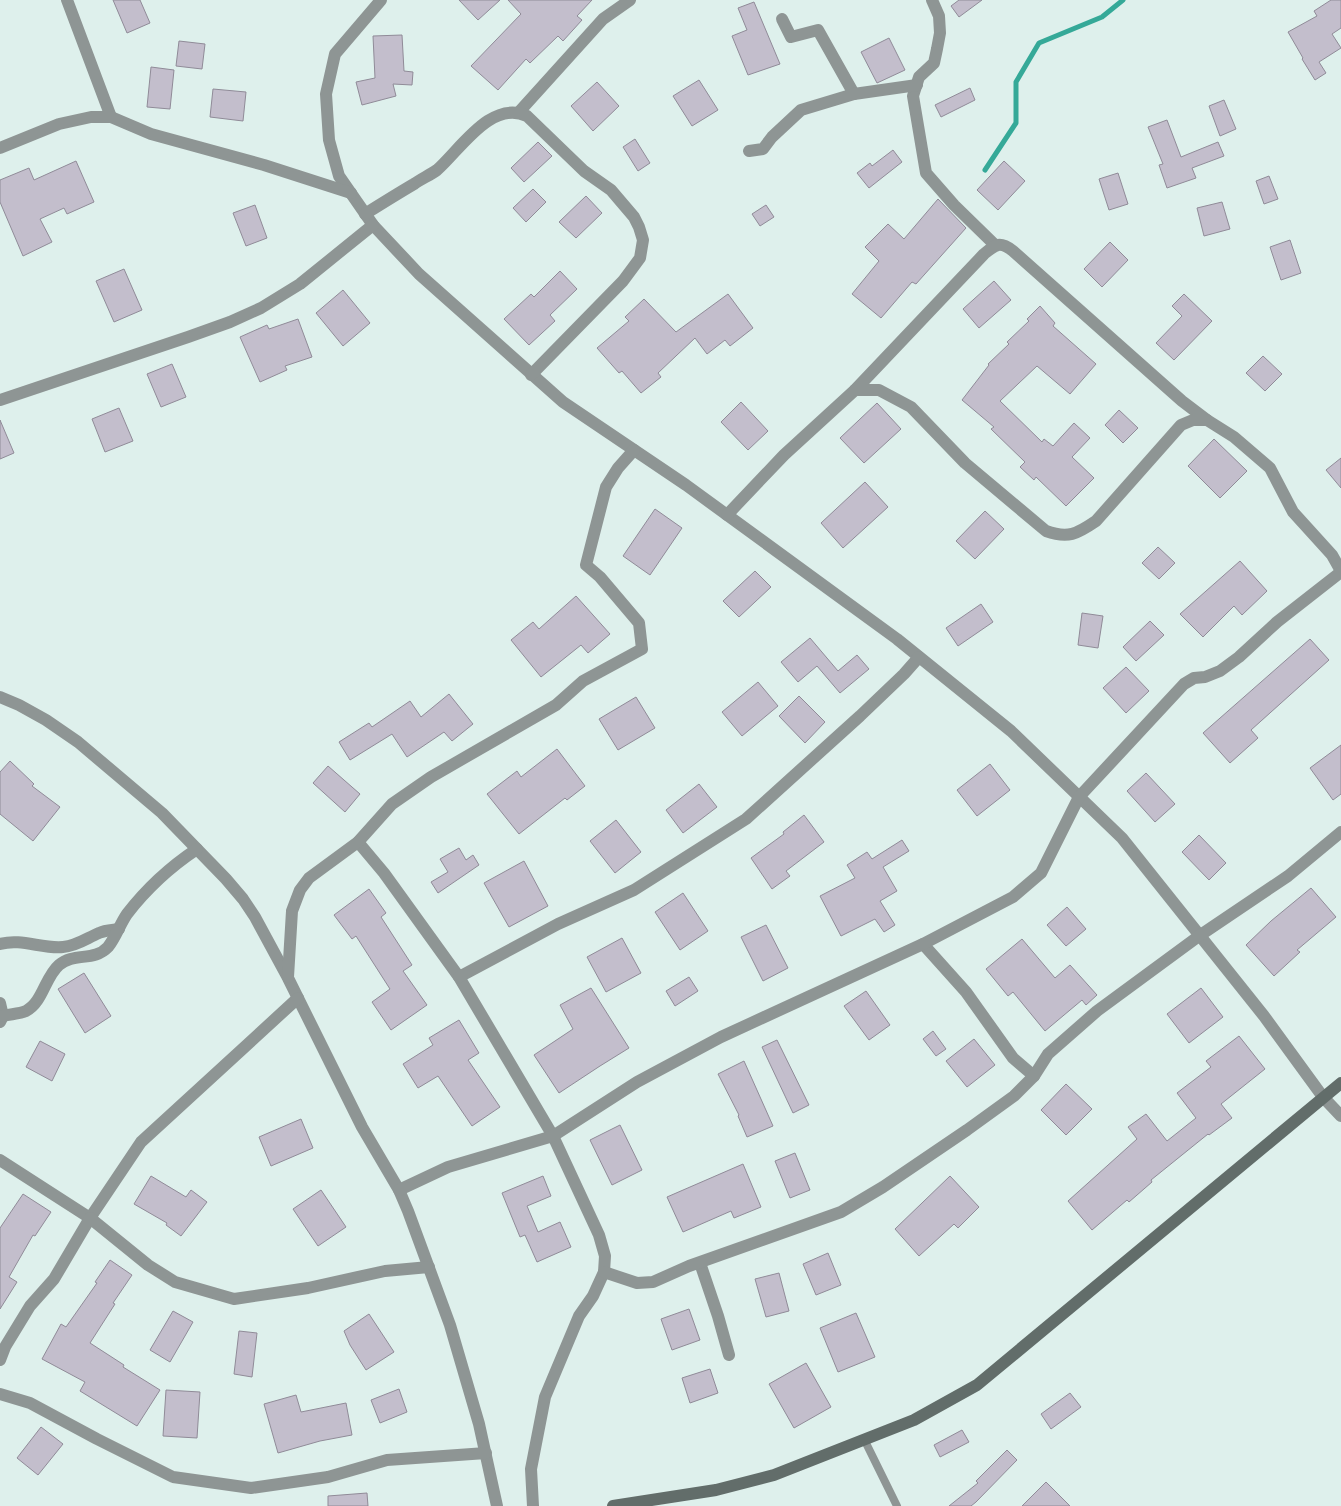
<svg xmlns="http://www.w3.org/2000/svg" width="1341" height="1506" viewBox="0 0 1341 1506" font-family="'PT Sans Narrow',sans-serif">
	<rect width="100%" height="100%" fill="#def0ec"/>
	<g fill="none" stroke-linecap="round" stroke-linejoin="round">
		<path stroke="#35a998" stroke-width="5" d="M985,170L1016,123V82L1039,43L1102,17L1123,0"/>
	</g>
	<g fill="#c3becc" stroke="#908b98">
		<path d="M113,0H140L150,23L127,33Z"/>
		<path d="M459,0H500L478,20Z"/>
		<path d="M508,0H592L577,16L582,20L563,41L558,36L530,63L526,59L498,90L471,66L521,14Z"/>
		<path d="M959,0H982L959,17L951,6Z"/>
		<path d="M1331,0H1341V28L1332,34L1341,48L1319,62L1326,73L1315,80L1302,59L1303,58L1288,32L1317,16L1314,11Z"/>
		<path d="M754,2L780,64L748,75L732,36L747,30L738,8Z"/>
		<path d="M402,35L404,71L413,72L412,85L393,84L396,96L362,105L356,82L375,78L373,36Z"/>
		<path d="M889,38L905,70L877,83L861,52Z"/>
		<path d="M179,41L205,44L202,69L176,66Z"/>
		<path d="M151,67L174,70L170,109L147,107Z"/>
		<path d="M699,80L718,110L692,126L673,96Z"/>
		<path d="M597,82L619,106L593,131L571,106Z"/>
		<path d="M970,88L975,100L941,117L935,105Z"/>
		<path d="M213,89L246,92L243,121L210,117Z"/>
		<path d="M1224,100L1236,129L1220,136L1209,106Z"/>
		<path d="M1167,120L1181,157L1218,142L1224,156L1192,168L1196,178L1167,188L1159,165L1163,164L1148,127Z"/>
		<path d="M635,139L650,163L638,171L623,147Z"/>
		<path d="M538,142L552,156L524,182L511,168Z"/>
		<path d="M893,150L902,162L869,188L857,173L870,163L872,166Z"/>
		<path d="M76,161L94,202L67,214L64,208L40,219L52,242L23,256L0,202V180L29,168L34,180Z"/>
		<path d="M1004,161L1025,181L998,210L977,190Z"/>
		<path d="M1118,173L1128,204L1109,210L1099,179Z"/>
		<path d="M1269,176L1278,199L1264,204L1256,181Z"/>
		<path d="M533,189L546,202L526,222L513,208Z"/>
		<path d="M586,196L602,213L576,238L559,222Z"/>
		<path d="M938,199L966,228L916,284L912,282L881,318L852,294L879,261L865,247L888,224L904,239Z"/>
		<path d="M1222,202L1230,229L1204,236L1197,208Z"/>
		<path d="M255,205L267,238L246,246L233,213Z"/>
		<path d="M766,205L774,217L760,226L752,214Z"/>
		<path d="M1290,240L1301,273L1281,280L1270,247Z"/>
		<path d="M1110,242L1128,260L1102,287L1084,269Z"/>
		<path d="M124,269L142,310L114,322L96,281Z"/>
		<path d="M560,271L577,289L550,315L555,321L529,345L504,319L531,294L534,297Z"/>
		<path d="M994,281L1011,300L979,328L963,309Z"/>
		<path d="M343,290L370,323L343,346L316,313Z"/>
		<path d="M728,294L753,328L730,346L725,340L707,354L695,338L658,373L661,377L641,393L622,371L619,373L597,348L629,321L625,317L644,299L676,332Z"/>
		<path d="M1184,294L1212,321L1174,360L1156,343L1182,316L1172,306Z"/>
		<path d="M1040,306L1055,323L1053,326L1096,364L1070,394L1037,366L1000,401L1042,442L1044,439L1053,446L1074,423L1090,438L1072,457L1094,478L1066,506L1036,477L1034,480L1020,467L1025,462L991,429L994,427L962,400L989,365L988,364L1009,344L1007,342L1029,321L1027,319Z"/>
		<path d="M298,319L312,357L285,366L287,370L260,382L240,337L267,325L269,329Z"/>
		<path d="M1263,356L1282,374L1265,391L1246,373Z"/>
		<path d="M172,364L186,397L161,407L147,374Z"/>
		<path d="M741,402L768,431L748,450L721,422Z"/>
		<path d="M877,403L901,429L864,463L840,438Z"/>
		<path d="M119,408L133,441L105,452L92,419Z"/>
		<path d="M1119,410L1138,428L1123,443L1105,425Z"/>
		<path d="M0,420L14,453L0,459Z"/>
		<path d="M1214,439L1247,471L1220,498L1188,466Z"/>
		<path d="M1341,458V488L1326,470Z"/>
		<path d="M865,482L888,507L843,548L821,523Z"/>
		<path d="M655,509L682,528L650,575L623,556Z"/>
		<path d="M985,511L1004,529L975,559L956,541Z"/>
		<path d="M1158,547L1175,563L1159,579L1142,563Z"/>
		<path d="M1240,561L1267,591L1242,615L1234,606L1203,637L1180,614Z"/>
		<path d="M755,571L771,587L739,617L723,601Z"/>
		<path d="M576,596L610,634L588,653L581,645L541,677L511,640L533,622L539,629Z"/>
		<path d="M981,604L993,622L958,646L946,628Z"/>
		<path d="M1082,613L1103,616L1098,648L1078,645Z"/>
		<path d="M1150,621L1164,635L1136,661L1123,647Z"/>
		<path d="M810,638L838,671L857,655L869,669L840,693L817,666L798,682L781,662Z"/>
		<path d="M1310,639L1329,660L1251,730L1258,738L1230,763L1203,733Z"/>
		<path d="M1126,667L1149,691L1126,713L1103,688Z"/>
		<path d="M758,682L778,706L742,736L722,712Z"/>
		<path d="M449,694L473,724L452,741L444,732L407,757L392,734L350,760L339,742L369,723L372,727L410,701L421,717Z"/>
		<path d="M799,696L825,722L805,743L779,716Z"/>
		<path d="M636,697L655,728L618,750L599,719Z"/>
		<path d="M1341,745V794L1333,800L1310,768Z"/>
		<path d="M557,749L585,786L567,800L565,798L519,834L487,794L517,771L521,777Z"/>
		<path d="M10,761L34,784L32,786L60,807L33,841L0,814V772Z"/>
		<path d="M990,764L1010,790L977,816L957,790Z"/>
		<path d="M328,766L360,794L345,812L313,783Z"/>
		<path d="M1146,773L1175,804L1155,822L1127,791Z"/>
		<path d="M699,784L717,807L683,833L666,810Z"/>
		<path d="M804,815L824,842L786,871L790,876L772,889L751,858L784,834L783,832Z"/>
		<path d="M616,820L641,852L615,873L590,841Z"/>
		<path d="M1199,835L1226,863L1209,880L1182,852Z"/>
		<path d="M902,840L909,851L883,867L897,891L880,901L895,925L884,932L875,919L841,936L820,896L855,878L847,865L867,852L872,859Z"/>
		<path d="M459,848L466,860L473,855L479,865L438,893L431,882L448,872L440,859Z"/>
		<path d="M524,861L548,906L509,927L484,883Z"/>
		<path d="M1311,888L1336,917L1297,950L1300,952L1274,976L1246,945L1271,921Z"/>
		<path d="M369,889L386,913L381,917L412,965L403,971L427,1005L391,1030L372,1002L390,989L356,936L352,939L334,915Z"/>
		<path d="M683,893L708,931L680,950L655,912Z"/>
		<path d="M1067,907L1086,929L1066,946L1047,925Z"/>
		<path d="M766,925L788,968L763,981L741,937Z"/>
		<path d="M622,938L641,973L606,992L587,957Z"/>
		<path d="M1022,939L1055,978L1070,965L1097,995L1086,1005L1082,1000L1045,1031L1013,992L1008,996L986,969Z"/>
		<path d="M84,973L111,1016L85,1033L58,989Z"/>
		<path d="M689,977L698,991L675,1006L666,991Z"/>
		<path d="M591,988L629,1048L600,1066L559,1093L534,1055L573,1029L560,1005Z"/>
		<path d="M1201,988L1223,1017L1189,1043L1167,1014Z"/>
		<path d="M866,991L890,1025L869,1040L844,1006Z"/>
		<path d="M459,1020L479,1053L468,1060L500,1107L472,1126L438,1076L418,1088L403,1064L433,1045L429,1038Z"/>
		<path d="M933,1031L946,1049L936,1056L923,1039Z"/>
		<path d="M1239,1036L1265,1069L1221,1104L1232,1118L1209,1135L1208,1134L1151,1180L1152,1182L1129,1202L1127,1200L1092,1230L1068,1201L1137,1139L1128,1127L1146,1114L1167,1141L1196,1118L1177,1093L1211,1067L1206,1061Z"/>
		<path d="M974,1039L995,1065L967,1087L946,1061Z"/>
		<path d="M777,1040L809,1105L793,1113L762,1047Z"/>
		<path d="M40,1041L65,1054L52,1081L26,1067Z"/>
		<path d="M744,1061L773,1126L747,1137L738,1116L739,1115L718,1074Z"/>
		<path d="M1066,1084L1092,1109L1066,1135L1041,1110Z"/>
		<path d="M301,1119L313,1148L271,1166L259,1137Z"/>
		<path d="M620,1125L642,1170L612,1185L590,1140Z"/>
		<path d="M795,1153L810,1190L790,1198L775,1161Z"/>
		<path d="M743,1164L761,1207L734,1218L731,1211L683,1232L667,1197Z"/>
		<path d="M151,1176L186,1197L191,1190L207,1202L181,1236L166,1225L167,1223L134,1204Z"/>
		<path d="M543,1176L551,1196L527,1206L538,1232L560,1222L571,1247L537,1262L525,1235L520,1237L502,1193Z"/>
		<path d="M950,1176L979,1207L958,1228L954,1224L919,1256L895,1229Z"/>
		<path d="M321,1190L346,1227L318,1246L293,1209Z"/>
		<path d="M23,1194L51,1212L35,1236L33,1235L9,1277L17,1282L0,1309V1228Z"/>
		<path d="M828,1253L841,1285L816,1295L803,1264Z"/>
		<path d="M110,1260L132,1275L113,1303L115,1304L90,1343L124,1365L123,1367L160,1390L137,1426L80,1391L85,1382L42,1359L61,1324L66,1327L97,1283L95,1282Z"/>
		<path d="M779,1273L789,1311L766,1317L755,1279Z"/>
		<path d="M689,1309L700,1340L672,1350L661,1319Z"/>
		<path d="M173,1311L193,1322L170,1362L150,1350Z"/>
		<path d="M856,1313L875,1357L838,1372L820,1328Z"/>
		<path d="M369,1314L394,1352L366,1370L350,1345L344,1331Z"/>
		<path d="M239,1331L257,1333L252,1377L234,1374Z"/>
		<path d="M806,1363L831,1407L794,1428L769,1384Z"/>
		<path d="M710,1369L718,1393L690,1403L682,1378Z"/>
		<path d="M399,1389L407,1412L380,1423L371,1400Z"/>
		<path d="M166,1390L200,1392L197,1438L163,1436Z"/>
		<path d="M1070,1393L1081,1407L1051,1429L1041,1414Z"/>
		<path d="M296,1395L301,1412L346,1403L352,1435L320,1441L278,1453L264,1404Z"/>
		<path d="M41,1427L63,1444L38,1475L17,1458Z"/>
		<path d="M962,1430L969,1442L940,1457L934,1445Z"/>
		<path d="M1007,1450L1017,1460L976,1502L971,1506H949L978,1483L976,1481Z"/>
		<path d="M1046,1482L1070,1506H1022Z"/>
		<path d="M367,1493L368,1506H328V1496Z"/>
	</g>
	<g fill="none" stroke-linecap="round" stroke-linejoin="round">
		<path stroke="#8e9594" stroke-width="8" d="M864,1439L897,1506"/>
		<g stroke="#8e9594" stroke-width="12">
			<path d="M67,0L111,117"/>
			<path d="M381,0L335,54L326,94L329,140L339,176L373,225L419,274L563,402L686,485L897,639L1011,731L1122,838L1264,1016L1323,1097L1341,1116"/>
			<path d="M932,0L939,16L940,33L937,49L934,63L919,77L913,96L926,173L954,205L995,245"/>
			<path d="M782,19L791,37L818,30L854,94"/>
			<path d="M519,112L603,19L630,0"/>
			<path d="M0,148L59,124L91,117H111L151,134L264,165L351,193"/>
			<path d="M749,151L763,149L772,137L801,110L854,94L917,85"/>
			<path d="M365,214C381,204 397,194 414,184C421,179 430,175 437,170C460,150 491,99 527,116L584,171L611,190L634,217L639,227L643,240L640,258L623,281L531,375"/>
			<path d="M855,390L984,254C996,244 1000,241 1013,251L1182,401L1207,420"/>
			<path d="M0,400L188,337L230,322L261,308L300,284L373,225"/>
			<path d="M727,515L784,455L855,390H879L911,407L965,463L1046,531C1068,539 1077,534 1096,521L1181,425L1193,420H1207L1234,437L1270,468L1293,512L1332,555L1341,571"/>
			<path d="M0,697L19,705L46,720L78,742L162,813L226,879L243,899L255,917L288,978L362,1127L399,1190L408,1211L450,1325L479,1424L497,1506"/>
			<path d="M358,842L384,873L459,977L553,1136L599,1235L605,1256L604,1272L593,1296L579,1316L545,1397L531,1469L533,1506"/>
			<path d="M0,944C21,938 42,949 63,947C77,946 87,938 99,933C105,930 113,930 119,929"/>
			<path d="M923,944L966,992L1013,1058L1034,1076"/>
			<path d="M288,977L292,911L300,890L309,878L358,842L392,804L431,777L556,705L583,681L642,649L639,623L600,577L586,565L606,487L618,468L634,450"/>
			<path d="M459,977L558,924L634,890L746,819L860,716L904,674L919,657"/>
			<path d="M0,1003L3,1016L0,1022"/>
			<path d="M3,1016C10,1014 19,1014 26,1011C43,1002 45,977 59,965C74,952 94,962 108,947C116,937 120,924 127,914C147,888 170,867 197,849"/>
			<path d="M0,1160L90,1218L141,1142L298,998"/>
			<path d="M399,1190L448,1167L553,1136L637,1082L721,1037L923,944L1013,897L1041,873L1079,797L1184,684L1194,678L1205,677L1220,671L1239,657L1277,622L1341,572"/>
			<path d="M700,1263L718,1316L729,1355"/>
			<path d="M604,1272L637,1283L653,1282L689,1266L841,1212L883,1187L967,1130L1014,1096L1034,1076L1048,1054L1097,1011L1199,936L1288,876L1341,832"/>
			<path d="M0,1360L5,1347L30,1306L54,1279L90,1218L148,1265L175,1282L234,1299L308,1288L385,1271L429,1267"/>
			<path d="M0,1394L30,1403L97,1439L173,1477L251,1488L328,1477L387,1460L486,1453"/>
		</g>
		<path stroke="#626d6a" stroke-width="12" d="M613,1506L716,1490L774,1475L914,1420L977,1385L1341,1083"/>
	</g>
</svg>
